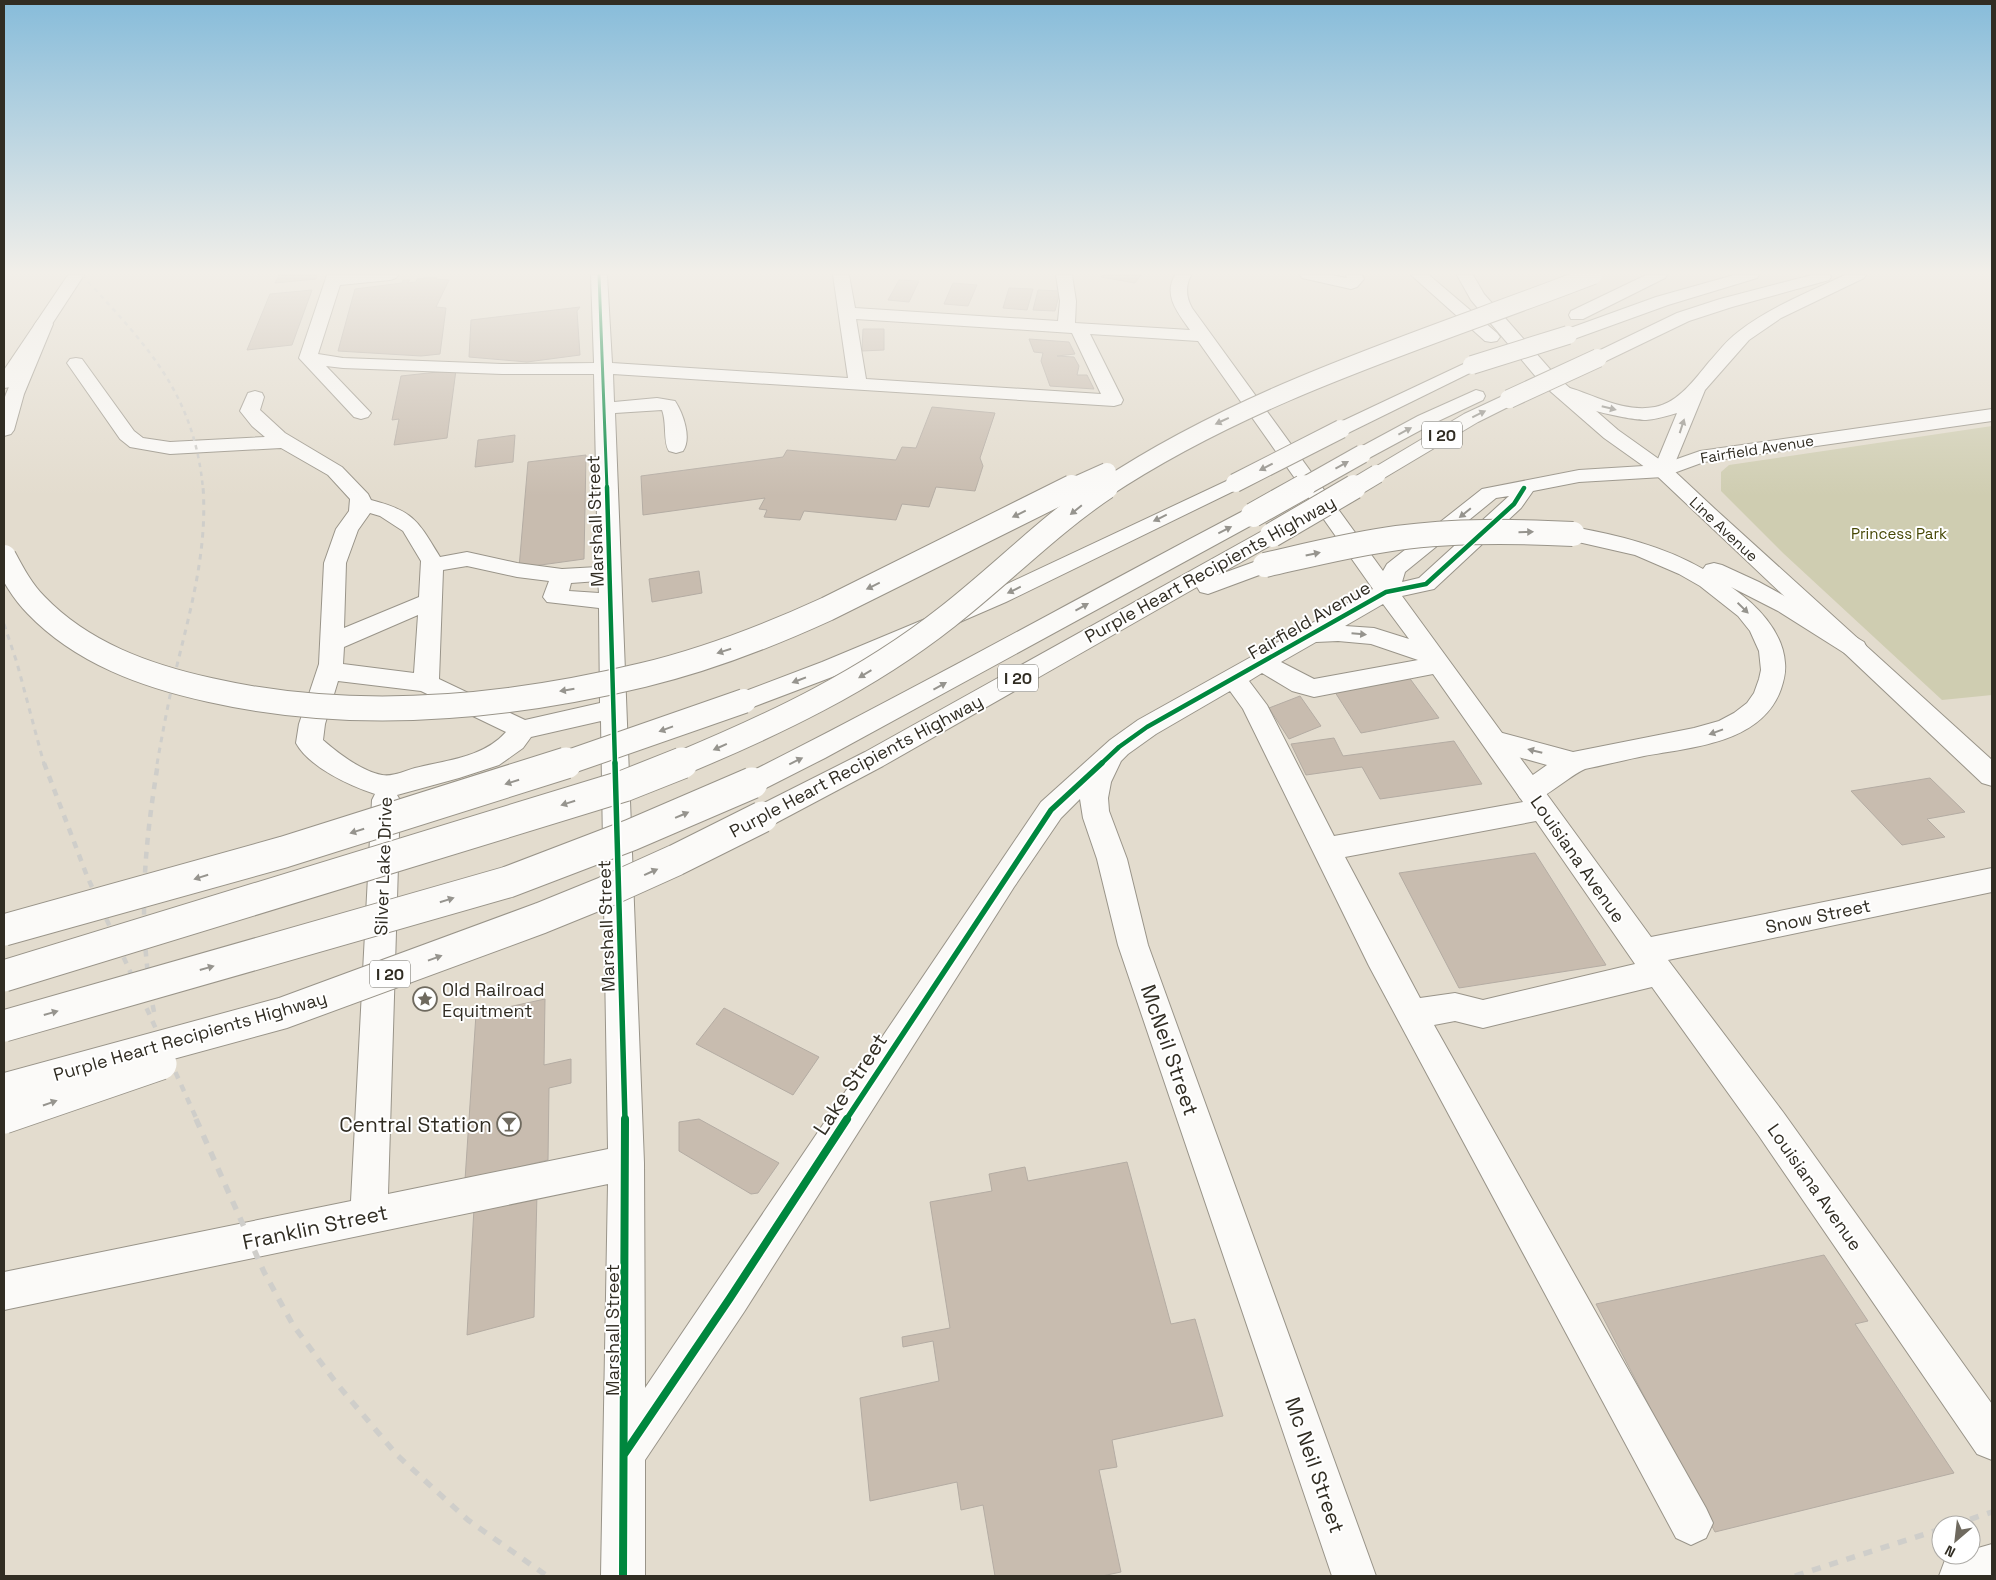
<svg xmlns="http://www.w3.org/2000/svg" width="1996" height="1580" viewBox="0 0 1996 1580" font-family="'Space Grotesk',sans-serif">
	<rect width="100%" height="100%" fill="#e3dcce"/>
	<path fill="#cfcdb1" d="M1992,426V695L1942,700L1783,553L1721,491V472L1729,465Z"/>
	<g fill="#c8bcaf" stroke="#b4aca3">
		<path d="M279,275H317L316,279L275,283Z"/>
		<path d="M1103,275H1141L1135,283L1101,277Z"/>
		<path d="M436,277V279L449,280L436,307L446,308L440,354L421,356L338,351L355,289L402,283L403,280H410L407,283L416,282L417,279Z"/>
		<path d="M899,280L919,281L909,302L888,300Z"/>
		<path d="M953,283L977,285L968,306L944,304Z"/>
		<path d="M1009,288L1033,289L1027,310L1003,308Z"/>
		<path d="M312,290L292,345L247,350L270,294Z"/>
		<path d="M1038,290L1060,291L1055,311L1033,310Z"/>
		<path d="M580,307L577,311L580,355L527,362L469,357L471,320Z"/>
		<path d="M863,329H884V350L862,351Z"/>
		<path d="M1029,339L1069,342L1075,354L1057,356L1074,357L1079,366L1077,375H1087L1094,389L1050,386L1041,361L1043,353L1034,352Z"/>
		<path d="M456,370L447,438L394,445L399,419L392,420L401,376Z"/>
		<path d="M932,407L995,413L980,458L983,466L975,491L936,487L929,507L902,504L896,520L804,511L800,520L764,517L767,510L759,509L765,498L643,515L641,476L783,457L787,450L896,460L902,447L916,448Z"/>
		<path d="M515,435L513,462L475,467L478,440Z"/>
		<path d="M586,455L584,559L519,568L528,462Z"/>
		<path d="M699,571L702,593L652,602L649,579Z"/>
		<path d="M1408,676L1439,718L1361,733L1333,689Z"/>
		<path d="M1300,696L1321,726L1289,739L1269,708Z"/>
		<path d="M1334,738L1343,756L1454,741L1482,784L1380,799L1362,767L1306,775L1291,744Z"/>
		<path d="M1930,778L1965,812L1927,819L1945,837L1902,845L1851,791Z"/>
		<path d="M1535,853L1606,965L1459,988L1399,873Z"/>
		<path d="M545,999L544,1065L571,1059V1083L549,1088L548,1160L465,1180L476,1014Z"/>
		<path d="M724,1008L819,1057L793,1095L696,1044Z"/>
		<path d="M699,1119L779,1163L758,1193L751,1194L679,1151V1122Z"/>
		<path d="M1127,1162L1171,1324L1195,1319L1223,1416L1112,1440L1117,1467L1099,1470L1121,1572L1102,1576H995L983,1505L961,1510L957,1482L870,1501L860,1398L939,1381L933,1341L903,1347L902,1337L950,1328L930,1202L992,1191L989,1174L1025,1167L1028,1181Z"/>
		<path d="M537,1193L534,1317L467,1335L474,1208Z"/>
		<path d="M1824,1255L1868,1321L1855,1324L1954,1473L1715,1532L1596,1304Z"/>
	</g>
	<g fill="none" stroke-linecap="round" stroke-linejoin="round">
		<g stroke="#999489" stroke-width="2">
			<g id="minor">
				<path d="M327,275H398L396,278L390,280L340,285L318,354L343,358L502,364L594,363L591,275H607L612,363L848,378L833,275H849L855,308L1058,321L1060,301L1056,275H1072L1076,301L1075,323L1190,330C1178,313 1163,296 1175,275H1191C1185,287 1186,297 1192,308L1383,571L1387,564L1482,489L1579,470L1660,465L1700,451L1992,409V421L1704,462L1663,477L1579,482L1533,491L1521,508L1434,589L1402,596L1651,937L1992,868V892L1668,960L1783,1112L1992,1404V1460L1977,1454L1759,1136L1652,987L1483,1028L1455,1021L1434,1025L1706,1508L1713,1523L1706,1538L1691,1545L1676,1538L1369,966L1243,709L1230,691L1156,734L1128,754L1121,761L1111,782L1108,798L1109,811L1127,859L1148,945L1376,1576H1332L1118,945L1097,859L1083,818L1080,799L1061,818L1014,887L744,1312L645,1460V1576H601L608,1184L4,1310V1272L351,1201L372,800L375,794C350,786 309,767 296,743L299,724L319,664L324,563L336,529L349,511L350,499L328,475L281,448L170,454L130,447L120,439L67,363L70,359L76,358L82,359L134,431L143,438L170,442L265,437L252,426L240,411L248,393L255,391L262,393L264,397L260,410L285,433L342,467L368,494L371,500C414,511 418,521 440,557L467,552L517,563L562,569L598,567L594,374H502L343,368L326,366L371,413L368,417L361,419L354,417L299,358ZM856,319L1072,333L1101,394L866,379ZM1090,334L1198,341L1373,589L1138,720L1110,740L1041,802L645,1388L644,1163L615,413L662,410C667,423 663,442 669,451L676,453L683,451C692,438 683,413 675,401L657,398L614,402L613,374L1114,406L1121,404L1123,400ZM1509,496L1419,578L1402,582L1405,572L1496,498ZM370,513L380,516L403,531L421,561L419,597L344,628L346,563L358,530ZM467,566L517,577L549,581L543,597L547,602L599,608L600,703L525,720L439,679L443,570ZM598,581L599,593L569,591L571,583ZM1383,604L1409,639L1374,628L1345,626ZM418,615L414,673L343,664L344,647ZM1338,641L1371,644L1418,660L1314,679L1281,662L1316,642ZM1262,673L1292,691L1314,697L1433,674L1523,802L1334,836L1267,705L1249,681ZM338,681L421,691L506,732C483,758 446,760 415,768C404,771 393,777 382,775C361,771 338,753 323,740L325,724ZM601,721L608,1149L388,1194L400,800L397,795L459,778L499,765L523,748L531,737ZM1536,821L1635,964L1483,1000L1455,993L1420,998L1345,857Z"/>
				<path d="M1300,275H1331L1347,278L1346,275H1362L1364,279L1357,287L1351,289L1302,278Z"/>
				<path d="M1992,1544V1576H1939L1945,1560L1957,1555H1971V1550Z"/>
			</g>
		</g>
		<g stroke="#999489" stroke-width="2">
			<g id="major">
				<path d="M68,275H84L11,387L4,388V370Z"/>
				<path d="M1411,275H1429L1497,333L1500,337L1497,341L1491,342L1485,341Z"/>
				<path d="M1457,275H1473L1484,294L1556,376L1618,430L1670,467L1715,509L1992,760V786L1982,783L1656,475L1604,438L1542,384L1471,300Z"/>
			</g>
		</g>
		<g stroke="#999489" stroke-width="2">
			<g id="highway">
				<path d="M1646,275H1667L1665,278L1583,319H1571L1569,315L1571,311Z"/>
				<path d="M1734,275H1759L1757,278L1668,305L1574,339L1568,340L1562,339L1559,335L1562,331L1656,297Z"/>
				<path d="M1812,275H1830L1831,277L1829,280L1732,307L1689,321L1604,362L1598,363L1592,362L1589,358L1592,354L1677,313L1720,299Z"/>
				<path d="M1845,275H1866L1864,278L1781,318L1749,340L1705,390L1670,475L1663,477L1656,475L1653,471L1677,413C1667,416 1657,419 1646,420C1629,420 1563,406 1554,392L1556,388L1563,386C1594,394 1622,413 1655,407C1678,403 1695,379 1709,362C1718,352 1727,340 1738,332C1770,307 1809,292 1845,275Z"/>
				<path d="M44,319L50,320L53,324L24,394L14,430L11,434L4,436V400L6,394L35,324L38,320Z"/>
				<path d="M1472,360L1478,361L1481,365L1478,369L1348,433L1341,435L1334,433L1331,429L1334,425Z"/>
				<path d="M1476,390L1483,392L1485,396L1483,400L1432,424L1369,458L1362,460L1355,458L1352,454L1355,450L1418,416Z"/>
				<path d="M1509,393L1516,395L1518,399L1516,403L1478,422L1384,478L1377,480L1370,478L1367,474L1370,470L1464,414Z"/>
				<path d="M1235,477L1242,479L1245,483L1242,487L1006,602L840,674L753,707L744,710L735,707L731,701L735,695L822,662L990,592Z"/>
				<path d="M1253,509L1261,510L1264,515L1261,520L825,758L762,790L752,793L742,790L738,783L742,776C912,691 1077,598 1245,510Z"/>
				<path d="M1573,527C1618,535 1663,546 1703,569L1706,565L1714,563L1722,565L1759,582L1812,611L1864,642L1867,648L1864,654L1855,656L1846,654L1778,611L1731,587C1756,604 1783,631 1785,663C1786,672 1784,680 1781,689C1762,743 1693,747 1644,756C1624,760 1605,765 1585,769C1569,776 1546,798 1532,801C1528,801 1524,800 1520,798L1516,791L1520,784L1547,765L1486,748L1482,741L1486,734L1495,731L1573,752L1694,728L1719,721L1734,713L1747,703L1754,693L1759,679L1761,670L1759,651L1750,631L1738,616L1700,586L1679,574L1635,555L1565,539L1562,534L1565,529Z"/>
				<path d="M1272,528L1280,530L1283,535L1280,540L1218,575L1265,558L1273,560L1276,565L1273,570L1208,594L1200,592L1197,587L883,766L772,825L762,828L752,825L748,817L752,809L865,752L1264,530Z"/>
			</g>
		</g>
		<use href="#minor" fill="#fbfaf8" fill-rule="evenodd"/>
		<use href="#major" fill="#fbfaf8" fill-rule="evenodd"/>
		<use href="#highway" fill="#fbfaf8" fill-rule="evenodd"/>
		<path stroke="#cfceca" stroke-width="2.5" stroke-dasharray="4.5 4.5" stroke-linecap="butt" d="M82,275C144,343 194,391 203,489"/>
		<g stroke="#cfceca" stroke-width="3" stroke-dasharray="5.5 5.5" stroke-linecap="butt">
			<path d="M4,624L17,663L44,764"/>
			<path d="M157,764C162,736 167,709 173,682C188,618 208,554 203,487"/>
		</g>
		<g stroke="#cfceca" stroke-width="4.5" stroke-dasharray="7 7" stroke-linecap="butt">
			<path d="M44,763L87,876L197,1120"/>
			<path d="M154,1012C137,925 144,849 158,763"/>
		</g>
		<g stroke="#cfceca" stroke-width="5.5" stroke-dasharray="9 9" stroke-linecap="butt">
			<path d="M196,1119L264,1272L293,1325L337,1384L397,1455L468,1520L547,1576"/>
			<path d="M1953,1525L1992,1512"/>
			<path d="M1795,1576L1941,1529"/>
		</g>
		<g stroke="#999489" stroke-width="20" stroke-linecap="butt">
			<g id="highway-bridge-far2">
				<path d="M1472,365L1568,335"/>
				<path d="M1509,399L1598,358"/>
				<path d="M1235,483L1341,429"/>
				<path d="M1069,489L1107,472"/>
				<path d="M1104,489C1253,390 1428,339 1593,275"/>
				<path d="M1300,489L1362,454"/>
				<path d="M1352,489L1377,474"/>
			</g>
		</g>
		<g stroke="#999489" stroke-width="26" stroke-linecap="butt">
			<g id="highway-bridge-far1">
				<path d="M1253,515L1303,487"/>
				<path d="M1272,535L1354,487"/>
				<path d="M4,557C13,574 22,591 36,605C82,653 146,676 210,690C352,722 502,709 643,675C706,660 768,636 827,609L1072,487"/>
				<path d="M1265,565C1309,555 1352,544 1397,538C1455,530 1514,531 1573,534"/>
				<path d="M563,764L744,701"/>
				<path d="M679,764C773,725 866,681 947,617C1001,575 1049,525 1106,487"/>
			</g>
		</g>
		<g stroke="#999489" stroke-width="33" stroke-linecap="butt">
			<g id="highway-bridge">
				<path d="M4,930L284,852L566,763"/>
				<path d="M4,976L624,786L682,763"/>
				<path d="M4,1026L508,882L631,835L752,783"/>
				<path d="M4,1089L283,1013L541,918L605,892L676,860L762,817"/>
				<path d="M4,1118L161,1064"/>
			</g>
		</g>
		<use href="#highway-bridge-far2" stroke="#fbfaf8" stroke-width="18"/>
		<use href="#highway-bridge-far1" stroke="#fbfaf8" stroke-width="24"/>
		<use href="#highway-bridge" stroke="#fbfaf8" stroke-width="31"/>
		<g stroke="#fff" stroke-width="5">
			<path id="cycleway-far3" d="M599,275L607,489"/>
		</g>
		<g stroke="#fff" stroke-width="7">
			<g id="cycleway-far2">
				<path d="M607,487L615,764"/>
				<path d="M1101,764L1119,747L1147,727L1386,592L1426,584L1514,504L1524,488"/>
			</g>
		</g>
		<g stroke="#fff" stroke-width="9">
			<g id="cycleway-far1">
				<path d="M615,763L625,1120"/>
				<path d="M846,1120L1051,810L1102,763"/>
			</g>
		</g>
		<g stroke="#fff" stroke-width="11">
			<g id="cycleway">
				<path d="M625,1453L730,1298L847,1119"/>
				<path d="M623,1576L625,1119"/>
			</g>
		</g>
		<use href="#cycleway-far3" stroke="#00873e" stroke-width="3"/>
		<use href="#cycleway-far2" stroke="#00873e" stroke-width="4.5"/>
		<use href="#cycleway-far1" stroke="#00873e" stroke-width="5.5"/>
		<use href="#cycleway" stroke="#00873e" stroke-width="8"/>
	</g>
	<defs><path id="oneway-solid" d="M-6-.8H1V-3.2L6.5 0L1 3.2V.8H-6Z" transform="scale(1.25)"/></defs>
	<g fill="#96948e">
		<use href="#oneway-solid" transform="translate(1609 408) rotate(14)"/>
		<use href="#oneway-solid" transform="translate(1479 414) rotate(-26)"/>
		<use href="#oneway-solid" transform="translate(1222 421) rotate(155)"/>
		<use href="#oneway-solid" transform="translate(1682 426) rotate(-72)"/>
		<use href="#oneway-solid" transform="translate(1405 431) rotate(-28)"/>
		<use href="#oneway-solid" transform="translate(1342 465) rotate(-29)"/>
		<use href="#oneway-solid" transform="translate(1266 467) rotate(153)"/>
		<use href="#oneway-solid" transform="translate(1076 510) rotate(141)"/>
		<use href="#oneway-solid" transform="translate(1465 513) rotate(141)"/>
		<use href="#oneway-solid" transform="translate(1019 514) rotate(154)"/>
		<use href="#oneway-solid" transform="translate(1160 518) rotate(154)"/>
		<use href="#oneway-solid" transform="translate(1225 530) rotate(-27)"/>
		<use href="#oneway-solid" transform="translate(1526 532) rotate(-1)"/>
		<use href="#oneway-solid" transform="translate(1313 554) rotate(-12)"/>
		<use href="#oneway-solid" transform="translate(873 586) rotate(154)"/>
		<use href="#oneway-solid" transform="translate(1014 590) rotate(154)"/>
		<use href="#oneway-solid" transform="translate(1082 607) rotate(-29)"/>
		<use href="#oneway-solid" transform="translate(1743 608) rotate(44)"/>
		<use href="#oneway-solid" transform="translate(1359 634) rotate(5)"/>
		<use href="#oneway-solid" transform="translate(724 651) rotate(163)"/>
		<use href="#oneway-solid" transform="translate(865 674) rotate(149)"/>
		<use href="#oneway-solid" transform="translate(799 680) rotate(159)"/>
		<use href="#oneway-solid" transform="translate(940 686) rotate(-29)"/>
		<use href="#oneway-solid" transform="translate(567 690) rotate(171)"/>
		<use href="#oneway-solid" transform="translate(666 729) rotate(160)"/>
		<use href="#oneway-solid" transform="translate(1716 732) rotate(160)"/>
		<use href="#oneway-solid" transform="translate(720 747) rotate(156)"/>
		<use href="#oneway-solid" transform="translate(1535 751) rotate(-166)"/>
		<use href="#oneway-solid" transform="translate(796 761) rotate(-26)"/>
		<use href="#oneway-solid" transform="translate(512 782) rotate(162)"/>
		<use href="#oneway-solid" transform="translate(568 803) rotate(163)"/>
		<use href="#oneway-solid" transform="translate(682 815) rotate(-23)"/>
		<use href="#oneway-solid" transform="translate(357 831) rotate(163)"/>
		<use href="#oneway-solid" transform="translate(651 872) rotate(-24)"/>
		<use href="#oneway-solid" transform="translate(201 877) rotate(163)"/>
		<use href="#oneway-solid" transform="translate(447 900) rotate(-17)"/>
		<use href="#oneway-solid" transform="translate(435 958) rotate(-20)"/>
		<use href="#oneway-solid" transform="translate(207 968) rotate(-16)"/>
		<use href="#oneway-solid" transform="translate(51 1013) rotate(-16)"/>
		<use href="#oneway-solid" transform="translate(50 1103) rotate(-19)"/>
	</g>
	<linearGradient id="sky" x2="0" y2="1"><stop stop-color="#87bcda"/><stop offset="0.55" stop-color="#f2efe9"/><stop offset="1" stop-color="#f2efe9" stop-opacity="0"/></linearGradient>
	<rect width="1996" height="496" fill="url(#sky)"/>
	<defs>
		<g id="sight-ring" transform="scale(1.25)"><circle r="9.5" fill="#fff" stroke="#6f6a5f" stroke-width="1.5"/><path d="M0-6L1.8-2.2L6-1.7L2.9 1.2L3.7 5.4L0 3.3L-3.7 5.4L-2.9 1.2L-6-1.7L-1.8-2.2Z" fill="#6f6a5f"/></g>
		<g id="bar-ring" transform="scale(1.25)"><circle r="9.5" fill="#fff" stroke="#6f6a5f" stroke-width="1.5"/><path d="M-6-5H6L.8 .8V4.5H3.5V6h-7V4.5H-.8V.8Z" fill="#6f6a5f"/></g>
	</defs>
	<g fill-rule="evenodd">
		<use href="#sight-ring" x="425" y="999"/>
		<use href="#bar-ring" x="509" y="1124"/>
	</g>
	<g text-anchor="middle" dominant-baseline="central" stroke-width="4" stroke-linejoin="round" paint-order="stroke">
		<g font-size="15" fill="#312d23" stroke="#fff">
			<text transform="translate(1757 449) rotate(-9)">Fairfield Avenue</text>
			<text transform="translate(1724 529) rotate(43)">Line Avenue</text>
		</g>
		<g font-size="15" fill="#464705" stroke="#fff">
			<text x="1899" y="533">Princess Park</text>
		</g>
		<g fill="#fff" stroke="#6f6c65" stroke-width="1">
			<rect x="1422" y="421.5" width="40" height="27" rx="4"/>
			<rect x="998" y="664.5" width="40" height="27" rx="4"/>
			<rect x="370" y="960.5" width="40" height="27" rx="4"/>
		</g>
		<g font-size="16" font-weight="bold" fill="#312d23">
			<text x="1442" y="435">I 20</text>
			<text x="1018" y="678">I 20</text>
			<text x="390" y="974">I 20</text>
		</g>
		<g font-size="18" fill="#312d23" stroke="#fff">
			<text transform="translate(595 521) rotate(-92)">Marshall Street</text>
			<text transform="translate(1210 569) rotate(-29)">Purple Heart Recipients Highway</text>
			<text transform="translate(1309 620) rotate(-30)">Fairfield Avenue</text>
			<text transform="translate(856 766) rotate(-28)">Purple Heart Recipients Highway</text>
			<text transform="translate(1578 859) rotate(55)">Louisiana Avenue</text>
			<text transform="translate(383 866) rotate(-88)">Silver Lake Drive</text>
			<text transform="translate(1818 916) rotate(-12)">Snow Street</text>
			<text transform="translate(606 926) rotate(-92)">Marshall Street</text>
			<text transform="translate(190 1036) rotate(-16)">Purple Heart Recipients Highway</text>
			<text transform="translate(1815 1187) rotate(55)">Louisiana Avenue</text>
			<text transform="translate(612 1330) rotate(-90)">Marshall Street</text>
		</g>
		<g font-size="18" fill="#312d23" stroke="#fff" text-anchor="start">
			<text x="442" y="989">Old Railroad<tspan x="442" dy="21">Equitment</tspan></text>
		</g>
		<g font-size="21" fill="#312d23" stroke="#fff">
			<text transform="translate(1170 1050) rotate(71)">McNeil Street</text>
			<text transform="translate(850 1084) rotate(-57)">Lake Street</text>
			<text transform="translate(315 1227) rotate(-12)">Franklin Street</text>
			<text transform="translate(1315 1465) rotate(71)">Mc Neil Street</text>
		</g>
		<g font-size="21" fill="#312d23" stroke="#fff" text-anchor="end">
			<text x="492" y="1124">Central Station</text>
		</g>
	</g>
	<rect width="1996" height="1580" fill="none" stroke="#312d23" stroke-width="10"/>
	<g transform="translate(1956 1540) rotate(208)"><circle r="24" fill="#ffffff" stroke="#adaba7"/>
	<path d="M0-4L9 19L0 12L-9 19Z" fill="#6f6a5f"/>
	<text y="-8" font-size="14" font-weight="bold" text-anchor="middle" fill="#312d23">N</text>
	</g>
</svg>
